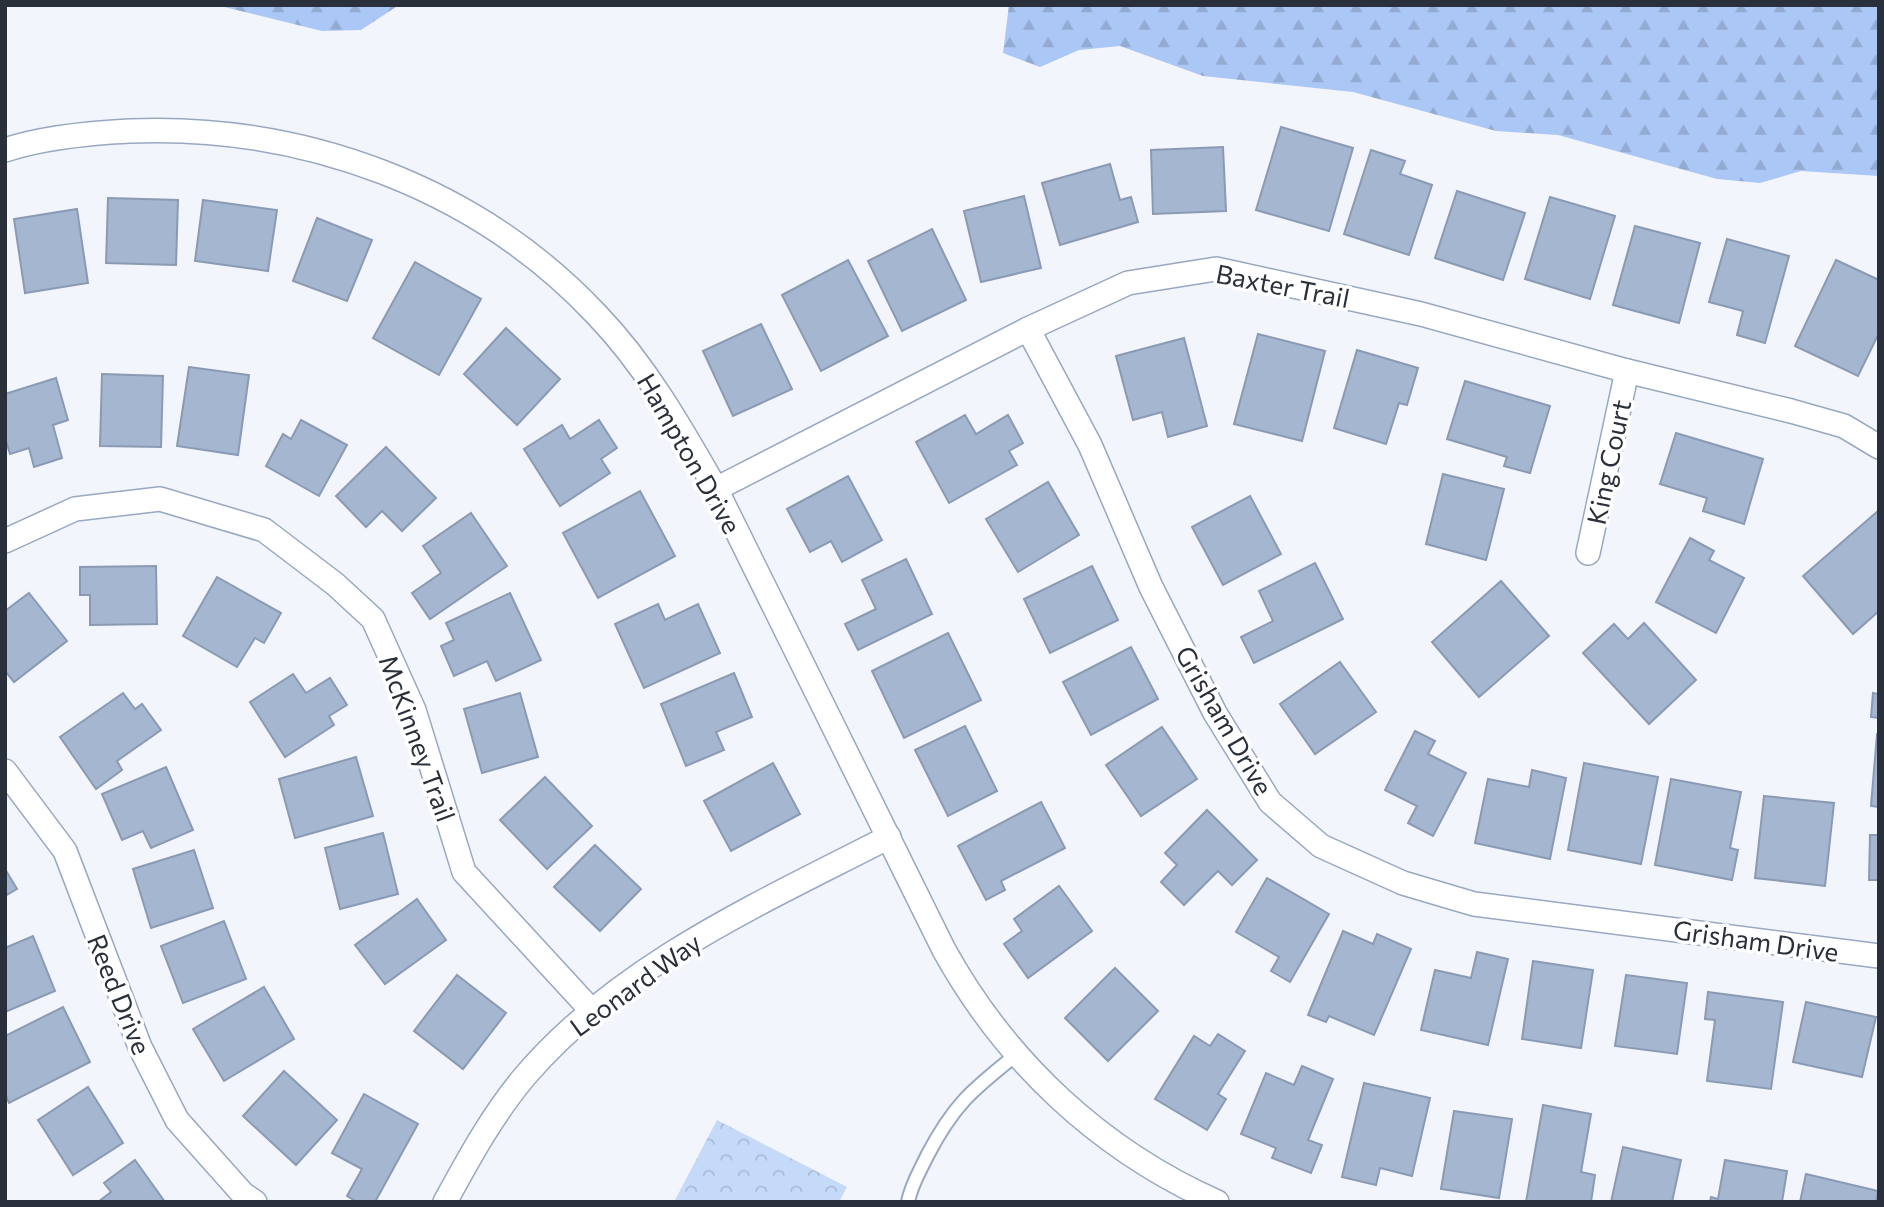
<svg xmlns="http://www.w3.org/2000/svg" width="1884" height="1207" viewBox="0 0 1884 1207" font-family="Commissioner,sans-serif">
	<defs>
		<pattern id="forest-firs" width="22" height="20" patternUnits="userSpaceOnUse" patternTransform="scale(1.75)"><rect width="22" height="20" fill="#abc7f5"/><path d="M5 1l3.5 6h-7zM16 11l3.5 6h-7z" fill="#93abd3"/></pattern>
		<pattern id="park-crowns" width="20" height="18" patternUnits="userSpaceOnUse" patternTransform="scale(1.75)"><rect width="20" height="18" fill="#c5d9f9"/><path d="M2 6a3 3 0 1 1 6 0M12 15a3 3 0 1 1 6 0" fill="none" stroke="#a9bbd6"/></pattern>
	</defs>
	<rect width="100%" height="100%" fill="#f2f5fb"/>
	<g fill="url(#forest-firs)">
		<path d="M216,5H399L361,30L322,31Z"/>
		<path d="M1009,5H1879V176L1801,171L1760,183L1717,179L1558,135L1496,131L1353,92L1203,76L1120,46L1079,50L1040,67L1003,53Z"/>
	</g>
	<path fill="url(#park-crowns)" d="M717,1120L847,1187L839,1202H674Z"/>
	<g fill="#a5b6d0" stroke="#8a9ab4" stroke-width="2">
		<path d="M1281,127L1353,148L1329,231L1256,210Z"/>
		<path d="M1223,147L1226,211L1153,214L1151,150Z"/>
		<path d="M1371,150L1405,161L1400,174L1432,185L1409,255L1344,234Z"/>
		<path d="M1110,164L1120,200L1131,197L1138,222L1060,245L1042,183Z"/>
		<path d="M1457,191L1525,213L1503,280L1435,258Z"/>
		<path d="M1024,196L1041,268L981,282L964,211Z"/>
		<path d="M1550,197L1615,216L1590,299L1525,279Z"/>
		<path d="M108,198L178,200L176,265L106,263Z"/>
		<path d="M203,200L277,210L268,271L195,261Z"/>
		<path d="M77,209L88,283L25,293L14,219Z"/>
		<path d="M317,218L372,240L347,301L293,281Z"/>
		<path d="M1635,226L1700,243L1679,323L1613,305Z"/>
		<path d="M932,229L966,300L902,331L868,261Z"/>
		<path d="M1727,239L1789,256L1765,343L1737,335L1743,311L1709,302Z"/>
		<path d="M848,260L888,336L821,371L782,295Z"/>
		<path d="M1836,260L1879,280V333L1858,376L1795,346Z"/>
		<path d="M415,262L481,299L439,375L373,338Z"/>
		<path d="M761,324L792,389L733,416L703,351Z"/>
		<path d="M506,328L560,379L517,425L464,374Z"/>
		<path d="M1258,334L1325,351L1302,441L1234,424Z"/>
		<path d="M1184,338L1207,426L1168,437L1162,412L1133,420L1116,356Z"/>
		<path d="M1357,350L1418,368L1407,405L1399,403L1386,444L1334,428Z"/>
		<path d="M189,367L249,375L238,455L177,446Z"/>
		<path d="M102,374L163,376L161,447L100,446Z"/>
		<path d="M56,378L68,420L53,425L62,458L34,467L29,448L10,454L5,438V394Z"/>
		<path d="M1465,381L1550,406L1530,473L1504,466L1507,457L1447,439Z"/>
		<path d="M965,415L976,434L1008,415L1023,443L1009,451L1017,465L949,503L916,442Z"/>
		<path d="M301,420L347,445L319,496L266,466L283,434L291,439Z"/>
		<path d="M599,420L617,448L601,459L610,473L560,506L524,449L562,425L570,439Z"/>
		<path d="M1676,433L1763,459L1744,524L1703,511L1707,498L1660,484Z"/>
		<path d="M386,447L436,498L402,531L382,511L366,527L336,496Z"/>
		<path d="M1443,474L1504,489L1486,560L1426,544Z"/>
		<path d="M848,476L882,540L842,562L831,541L810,552L787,509Z"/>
		<path d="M1048,482L1079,535L1018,572L986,519Z"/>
		<path d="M640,491L675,556L598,598L563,533Z"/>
		<path d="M1250,496L1281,554L1223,585L1192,527Z"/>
		<path d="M1878,511L1879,611L1853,634L1803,576Z"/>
		<path d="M471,513L507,566L430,619L412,593L441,573L423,546Z"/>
		<path d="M1690,538L1714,551L1709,560L1744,578L1716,633L1656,602Z"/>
		<path d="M906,559L932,614L858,650L845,624L876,609L862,580Z"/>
		<path d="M1315,563L1343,619L1254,663L1241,637L1273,621L1259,591Z"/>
		<path d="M156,566L157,624L90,625V595H80V567Z"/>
		<path d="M1092,566L1118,620L1050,653L1024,599Z"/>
		<path d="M217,577L281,613L264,643L255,638L237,667L183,636Z"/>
		<path d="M1501,581L1549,636L1479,697L1432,642Z"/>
		<path d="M29,593L67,641L14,682L5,671V611Z"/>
		<path d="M510,593L541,660L496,681L487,661L454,676L441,646L454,640L446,623Z"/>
		<path d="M658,604L665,620L698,604L720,653L644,688L615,624Z"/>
		<path d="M1644,623L1696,680L1649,724L1583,653L1614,624L1628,639Z"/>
		<path d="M948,633L981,700L904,738L872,671Z"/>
		<path d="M1131,647L1158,699L1091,735L1063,682Z"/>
		<path d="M1340,662L1376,712L1315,754L1280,704Z"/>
		<path d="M734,673L752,717L716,732L724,750L686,766L661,704Z"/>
		<path d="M293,674L306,693L330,678L347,705L329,716L334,725L285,757L250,702Z"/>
		<path d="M123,693L135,709L142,704L161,730L117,761L122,770L96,789L60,737Z"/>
		<path d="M520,693L538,757L482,773L464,709Z"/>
		<path d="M1873,693L1879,694V718L1871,717Z"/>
		<path d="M965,726L997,791L948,816L915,750Z"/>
		<path d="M1162,727L1197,779L1141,816L1106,765Z"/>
		<path d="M1415,731L1435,741L1428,754L1466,773L1433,836L1408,823L1417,806L1385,790Z"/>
		<path d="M1877,734H1879V807L1871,806Z"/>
		<path d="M356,757L373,816L295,838L279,779Z"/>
		<path d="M773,763L800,814L731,851L704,801Z"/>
		<path d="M1584,763L1658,777L1641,864L1568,850Z"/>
		<path d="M166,767L193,830L151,848L143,831L122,840L102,794Z"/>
		<path d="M1532,770L1566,778L1550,859L1475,843L1488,779L1529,787Z"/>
		<path d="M545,777L592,826L547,869L500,820Z"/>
		<path d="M1671,779L1741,792L1730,848L1738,850L1732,880L1655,865Z"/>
		<path d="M1764,796L1834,803L1825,886L1755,878Z"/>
		<path d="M1041,802L1065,848L1001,881L1005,890L986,900L958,846Z"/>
		<path d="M1207,810L1257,860L1232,885L1218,871L1184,905L1161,882L1177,865L1165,853Z"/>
		<path d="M383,833L398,894L340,909L325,848Z"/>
		<path d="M1870,835H1879V880H1869Z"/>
		<path d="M595,845L641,889L600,931L554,887Z"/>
		<path d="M194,850L213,908L151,928L133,869Z"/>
		<path d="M5,869L17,889L5,896Z"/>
		<path d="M1267,878L1329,914L1290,982L1271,971L1279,957L1236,932Z"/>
		<path d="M1059,886L1092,931L1028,978L1004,944L1022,931L1014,919Z"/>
		<path d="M417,899L446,940L385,984L355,945Z"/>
		<path d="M224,921L246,979L183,1003L161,946Z"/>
		<path d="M1343,931L1373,944L1377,934L1411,949L1374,1035L1329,1016L1326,1022L1308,1015Z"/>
		<path d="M33,936L55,991L5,1012V948Z"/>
		<path d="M1477,952L1508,959L1488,1045L1421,1030L1435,970L1471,978Z"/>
		<path d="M1533,961L1593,970L1581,1048L1522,1039Z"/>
		<path d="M1115,968L1158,1011L1108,1061L1065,1018Z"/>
		<path d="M457,975L506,1013L463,1069L414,1031Z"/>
		<path d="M1626,975L1687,983L1677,1054L1615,1046Z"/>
		<path d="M264,987L294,1039L224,1081L193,1029Z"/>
		<path d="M1708,992L1783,1002L1771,1089L1707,1081L1715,1020L1705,1019Z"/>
		<path d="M1806,1002L1876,1017L1862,1077L1793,1062Z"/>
		<path d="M63,1007L90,1062L9,1103L5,1094V1036Z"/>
		<path d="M1218,1034L1245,1051L1218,1094L1226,1099L1207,1130L1155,1099L1194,1036L1210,1046Z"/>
		<path d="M1302,1066L1333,1079L1308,1140L1322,1145L1311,1173L1272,1158L1276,1148L1241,1134L1266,1073L1294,1085Z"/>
		<path d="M284,1071L337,1120L296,1165L243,1116Z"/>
		<path d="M1364,1083L1430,1098L1412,1176L1380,1168L1376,1185L1342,1177Z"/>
		<path d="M88,1087L123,1143L73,1175L38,1120Z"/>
		<path d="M364,1094L418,1124L375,1202H357L347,1196L362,1169L332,1153Z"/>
		<path d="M1543,1105L1591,1114L1581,1172L1595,1175L1591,1202H1526Z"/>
		<path d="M1454,1111L1512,1119L1499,1198L1441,1189Z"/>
		<path d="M1623,1147L1681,1160L1672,1202H1611Z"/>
		<path d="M135,1160L165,1202H98L111,1192L104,1183Z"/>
		<path d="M1725,1160L1787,1171L1782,1202H1710L1711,1197L1718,1199Z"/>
		<path d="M1806,1174L1878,1191L1876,1202H1800Z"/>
	</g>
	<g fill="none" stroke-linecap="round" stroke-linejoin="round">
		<g stroke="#98a8c2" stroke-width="16">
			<path id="service" d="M908,1202C911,1185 920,1171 927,1156C954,1104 972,1090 1017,1054"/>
		</g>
		<g stroke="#98a8c2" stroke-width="26">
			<g id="minor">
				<path d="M5,150C44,137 89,133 130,131C303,124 477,187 597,315C646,366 681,428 716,489L944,950C1006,1062 1100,1150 1217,1202"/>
				<path d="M1028,329L1090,445L1151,587L1215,713L1270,802L1321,846L1403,883L1474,904L1879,956"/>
				<path d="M716,489L1028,329L1128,283L1216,269L1421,314L1627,371L1791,411L1844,426L1879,447"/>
				<path d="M5,541L75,509L160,499L264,530L335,584L373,619L414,710L464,872L592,1011"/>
				<path d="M1588,553L1627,371"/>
				<path d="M5,771L65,851L140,1047L177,1120L243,1194L255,1202"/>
				<path d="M445,1202C469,1158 493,1114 525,1076C621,964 761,903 889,837"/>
			</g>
		</g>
		<use href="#service" stroke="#fff" stroke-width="12"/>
		<use href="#minor" stroke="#fff" stroke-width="23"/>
	</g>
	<g text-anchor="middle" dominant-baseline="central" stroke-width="7" stroke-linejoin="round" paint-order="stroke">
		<g font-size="26" fill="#2a303b" stroke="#fff">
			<text transform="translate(1283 285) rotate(11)">Baxter Trail</text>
			<text transform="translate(690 453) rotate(60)">Hampton Drive</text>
			<text transform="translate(1608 462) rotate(-78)">King Court</text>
			<text transform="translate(1225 720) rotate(60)">Grisham Drive</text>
			<text transform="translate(418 738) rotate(70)">McKinney Trail</text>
			<text transform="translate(1756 940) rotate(8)">Grisham Drive</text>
			<text transform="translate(635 984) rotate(-36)">Leonard Way</text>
			<text transform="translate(120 994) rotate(68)">Reed Drive</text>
		</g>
	</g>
	<rect width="1884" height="1207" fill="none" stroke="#2a303b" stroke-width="14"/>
</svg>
